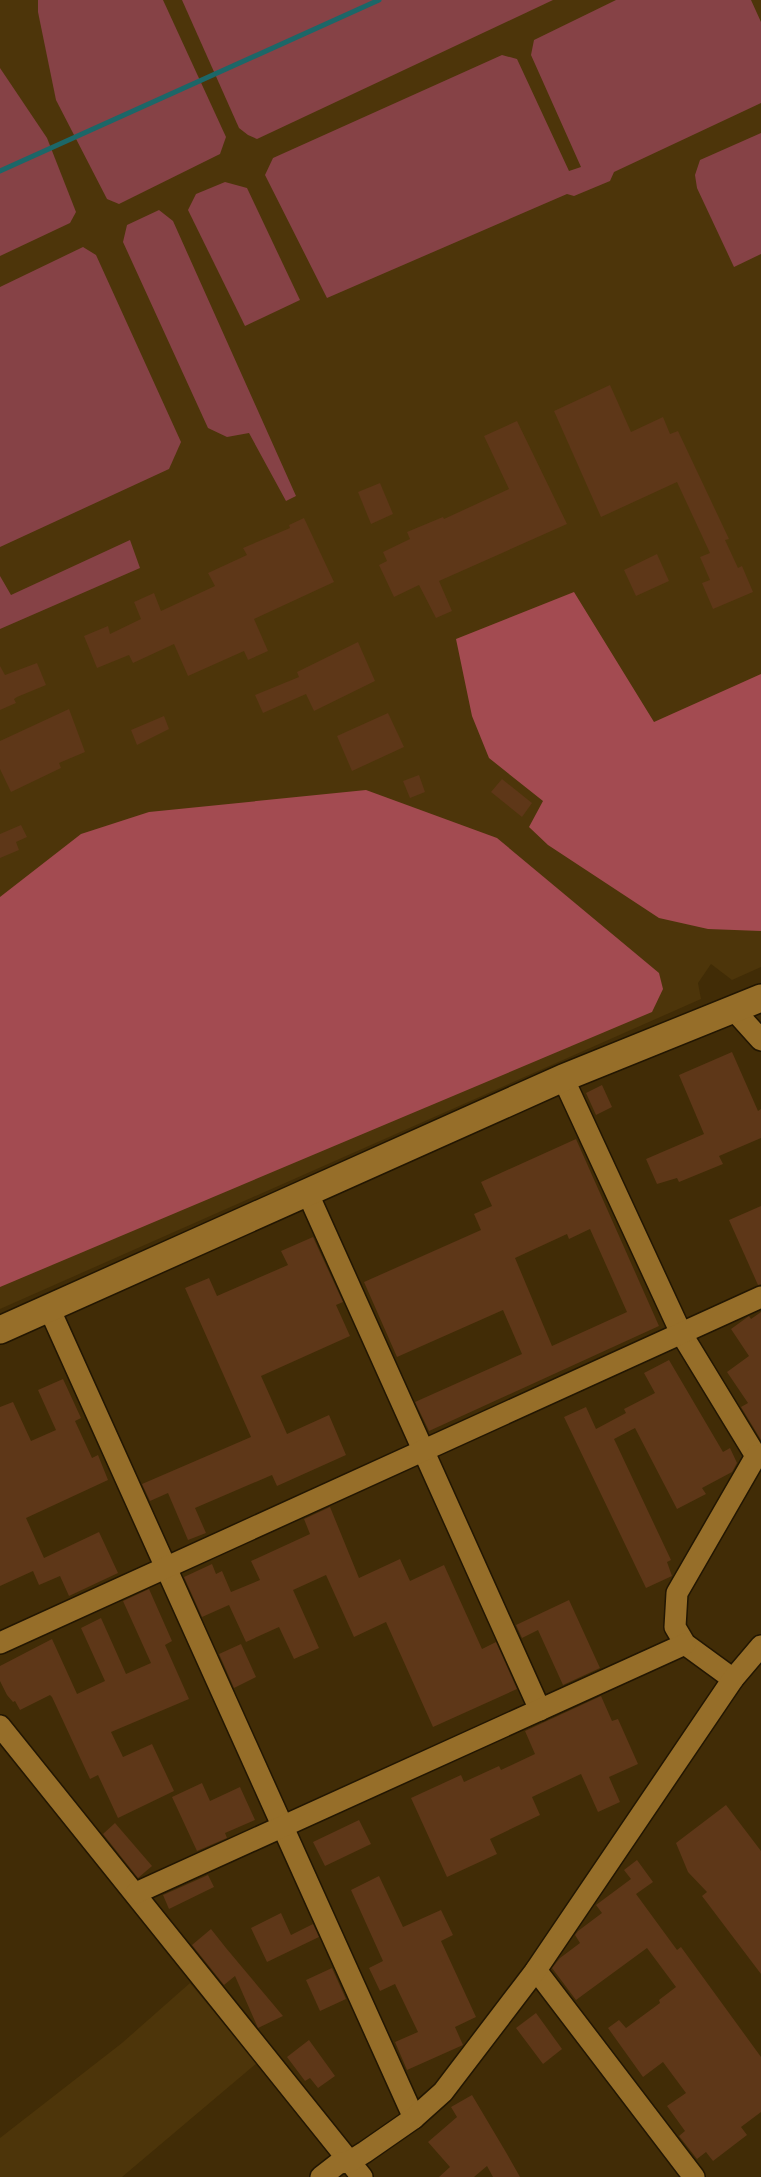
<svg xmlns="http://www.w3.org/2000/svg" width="761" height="2177" viewBox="0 0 761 2177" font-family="Montserrat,sans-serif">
	<rect width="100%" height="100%" fill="#412c06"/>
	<g fill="#4d350a">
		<path d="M0,0H761V967L732,980L711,964L698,983L701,999L0,1309Z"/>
		<path d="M190,1983L257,2063L122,2177H0V2138L122,2043Z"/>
	</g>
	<g fill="#864246">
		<path d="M38,0H163L226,137L220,154L119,204L107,199L56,100L38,12Z"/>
		<path d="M182,0H553L257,139L248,135L239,128Z"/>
		<path d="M616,0H751L761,22V103L614,172L610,181L574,196L567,194L327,298L265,175L273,158L502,55L517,59L569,171L581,167L531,55L534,40Z"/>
		<path d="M0,68L47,138L76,212L70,223L0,256Z"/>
		<path d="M761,133V254L734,267L697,188L695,175L700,160Z"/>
		<path d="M225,182L247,188L300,300L245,326L188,210L196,194Z"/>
		<path d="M159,210L173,221L296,496L286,501L249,433L227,437L208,428L123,242L127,225Z"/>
		<path d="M83,247L96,255L181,442L169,469L0,547V287Z"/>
		<path d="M130,540L140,568L0,629V576L11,595Z"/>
	</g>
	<g fill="#a34b51">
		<path d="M574,592L654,722L761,674V931L708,929L659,918L548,845L529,827L543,801L489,758L472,716L456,639Z"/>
		<path d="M366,790L497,838L659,973L663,989L652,1012L0,1287V897L81,834L149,812Z"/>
	</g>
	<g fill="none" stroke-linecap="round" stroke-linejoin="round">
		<path stroke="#1c6768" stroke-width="5" d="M0,171L379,0"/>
	</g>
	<g fill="#5e3718" fill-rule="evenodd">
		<path d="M610,385L631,432L663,417L670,434L678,431L729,539L725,540L738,568L742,566L753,592L713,609L702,583L710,580L700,557L710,553L677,482L601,517L554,411Z"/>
		<path d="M517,421L567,524L439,581L452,611L436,618L419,585L394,597L379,565L387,561L383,552L410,539L407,532L443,517L444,519L509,489L484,436Z"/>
		<path d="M380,483L393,514L371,524L358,492Z"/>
		<path d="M304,518L334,582L254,619L268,651L248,660L244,651L188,676L174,644L133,663L129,655L97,668L84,636L108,626L110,634L141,619L134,602L154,593L161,611L215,586L208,573L247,555L243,548L290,528L289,525Z"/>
		<path d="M657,554L669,581L636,596L624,570Z"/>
		<path d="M358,642L375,681L314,711L306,694L263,713L255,695L299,677L297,672Z"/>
		<path d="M37,663L46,685L17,697L14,699L16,703L0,710V666L5,675Z"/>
		<path d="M69,709L85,752L59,763L61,768L11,792L0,769V741Z"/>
		<path d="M388,713L404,747L352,771L337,736Z"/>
		<path d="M164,716L169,729L137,745L131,730Z"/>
		<path d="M419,775L425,792L410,798L403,781Z"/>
		<path d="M502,779L532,803L522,817L491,792Z"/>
		<path d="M21,825L27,837L16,842L19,850L0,858V834Z"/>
		<path d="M732,1052L758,1111L761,1109V1138L719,1156L723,1164L679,1182L677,1178L657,1184L646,1159L704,1134L679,1075Z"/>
		<path d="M602,1085L612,1107L596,1115L586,1093Z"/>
		<path d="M576,1139L659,1326L429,1431L415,1402L522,1354L503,1310L397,1357L364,1282L481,1230L474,1214L492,1206L481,1182ZM590,1229L627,1312L552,1346L515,1258L567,1234L569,1239Z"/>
		<path d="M761,1206V1284L758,1285L729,1220Z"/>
		<path d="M313,1237L343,1302L336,1305L350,1336L261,1376L287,1434L329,1415L346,1455L277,1486L272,1475L195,1508L206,1533L188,1540L168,1493L150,1501L142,1484L251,1437L185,1288L209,1278L217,1296L288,1265L281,1251Z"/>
		<path d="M761,1312V1440L741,1407L748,1403L727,1372L749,1356L731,1329L749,1316L751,1319Z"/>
		<path d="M669,1360L723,1452L730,1448L737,1463L732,1472L702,1488L706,1494L677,1509L635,1428L614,1439L671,1560L667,1562L672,1576L646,1588L564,1417L586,1407L596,1429L626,1413L624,1409L655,1393L644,1373Z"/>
		<path d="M63,1379L81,1418L75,1421L92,1458L98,1455L108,1480L26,1518L44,1558L99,1532L118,1573L69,1596L60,1576L39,1585L33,1571L0,1586V1407L13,1402L31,1441L56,1430L38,1390Z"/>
		<path d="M330,1507L359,1578L400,1559L410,1581L444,1565L482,1649L496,1642L517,1689L433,1727L386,1622L354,1637L326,1575L293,1590L319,1648L294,1659L279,1627L246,1642L229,1605L202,1617L184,1577L212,1564L216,1574L222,1571L231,1592L260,1580L251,1561L310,1534L304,1519Z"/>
		<path d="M149,1589L172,1641L165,1645L189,1699L111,1732L123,1757L152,1744L174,1791L118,1818L98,1775L90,1779L52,1697L50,1695L20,1710L15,1701L13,1702L7,1695L0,1681V1666L52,1639L77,1694L105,1681L81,1628L101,1618L126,1674L151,1663L123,1601Z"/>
		<path d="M569,1600L600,1668L563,1685L538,1630L522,1638L516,1625Z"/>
		<path d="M241,1644L256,1677L234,1688L219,1654Z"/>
		<path d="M601,1696L612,1721L618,1719L638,1764L609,1777L620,1802L598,1812L581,1774L532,1797L540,1815L490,1839L497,1854L447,1877L411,1798L461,1775L464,1782L499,1766L501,1770L535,1754L525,1731Z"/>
		<path d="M202,1783L210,1801L240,1787L255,1820L225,1833L227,1838L197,1851L172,1797Z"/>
		<path d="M726,1805L761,1851V1974L702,1896L707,1892L688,1872L676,1843Z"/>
		<path d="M359,1820L371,1844L325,1866L313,1842Z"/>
		<path d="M115,1823L152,1866L138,1878L103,1834Z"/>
		<path d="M637,1860L653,1882L636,1894L677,1950L681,1947L761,2057V2112L741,2127L747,2135L713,2161L706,2152L697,2159L679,2136L685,2131L667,2106L686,2093L663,2062L643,2077L608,2028L619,2020L626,2028L660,2003L659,2000L676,1987L647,1948L576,2000L552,1968L560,1958L580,1943L575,1935L578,1931L602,1913L596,1905L631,1879L624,1870Z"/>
		<path d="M208,1875L214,1887L169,1909L163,1895Z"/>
		<path d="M379,1876L403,1927L441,1910L453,1935L441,1941L476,2017L455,2027L463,2045L407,2070L395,2042L418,2032L395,1984L380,1991L369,1968L383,1961L351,1890Z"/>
		<path d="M281,1913L291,1935L313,1924L319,1937L267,1962L251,1928Z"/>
		<path d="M211,1929L226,1948L283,2016L258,2028L235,1976L224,1985L192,1945Z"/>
		<path d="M332,1968L346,1999L320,2011L306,1980Z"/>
		<path d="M536,2013L562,2049L543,2064L516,2028Z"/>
		<path d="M309,2040L335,2076L318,2088L310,2078L305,2081L287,2057Z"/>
		<path d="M472,2095L507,2154L520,2177H493L487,2166L474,2177H439L450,2167L428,2142L457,2117L451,2107Z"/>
	</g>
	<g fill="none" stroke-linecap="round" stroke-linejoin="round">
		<g stroke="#221602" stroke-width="24">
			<g id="minor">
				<path d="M734,1010L761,1040"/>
				<path d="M563,1078L681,1333L756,1456"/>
				<path d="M308,1194L540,1710"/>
				<path d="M49,1308L414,2118"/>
				<path d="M0,1643L761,1297"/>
				<path d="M733,1679L685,1644L675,1627L677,1593L756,1456L761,1458"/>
				<path d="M0,1726L362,2177"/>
				<path d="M136,1893L685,1644"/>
				<path d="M536,1970L694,2177"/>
				<path d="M321,2177L339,2163L349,2162L365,2152L414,2118L443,2092L536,1970L733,1679L761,1646"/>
			</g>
		</g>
		<g stroke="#221602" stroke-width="30">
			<path id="tertiary" d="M0,1330L563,1078L761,998"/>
		</g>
		<use href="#minor" stroke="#966e29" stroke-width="21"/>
		<use href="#tertiary" stroke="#966e29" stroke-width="27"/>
	</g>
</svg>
